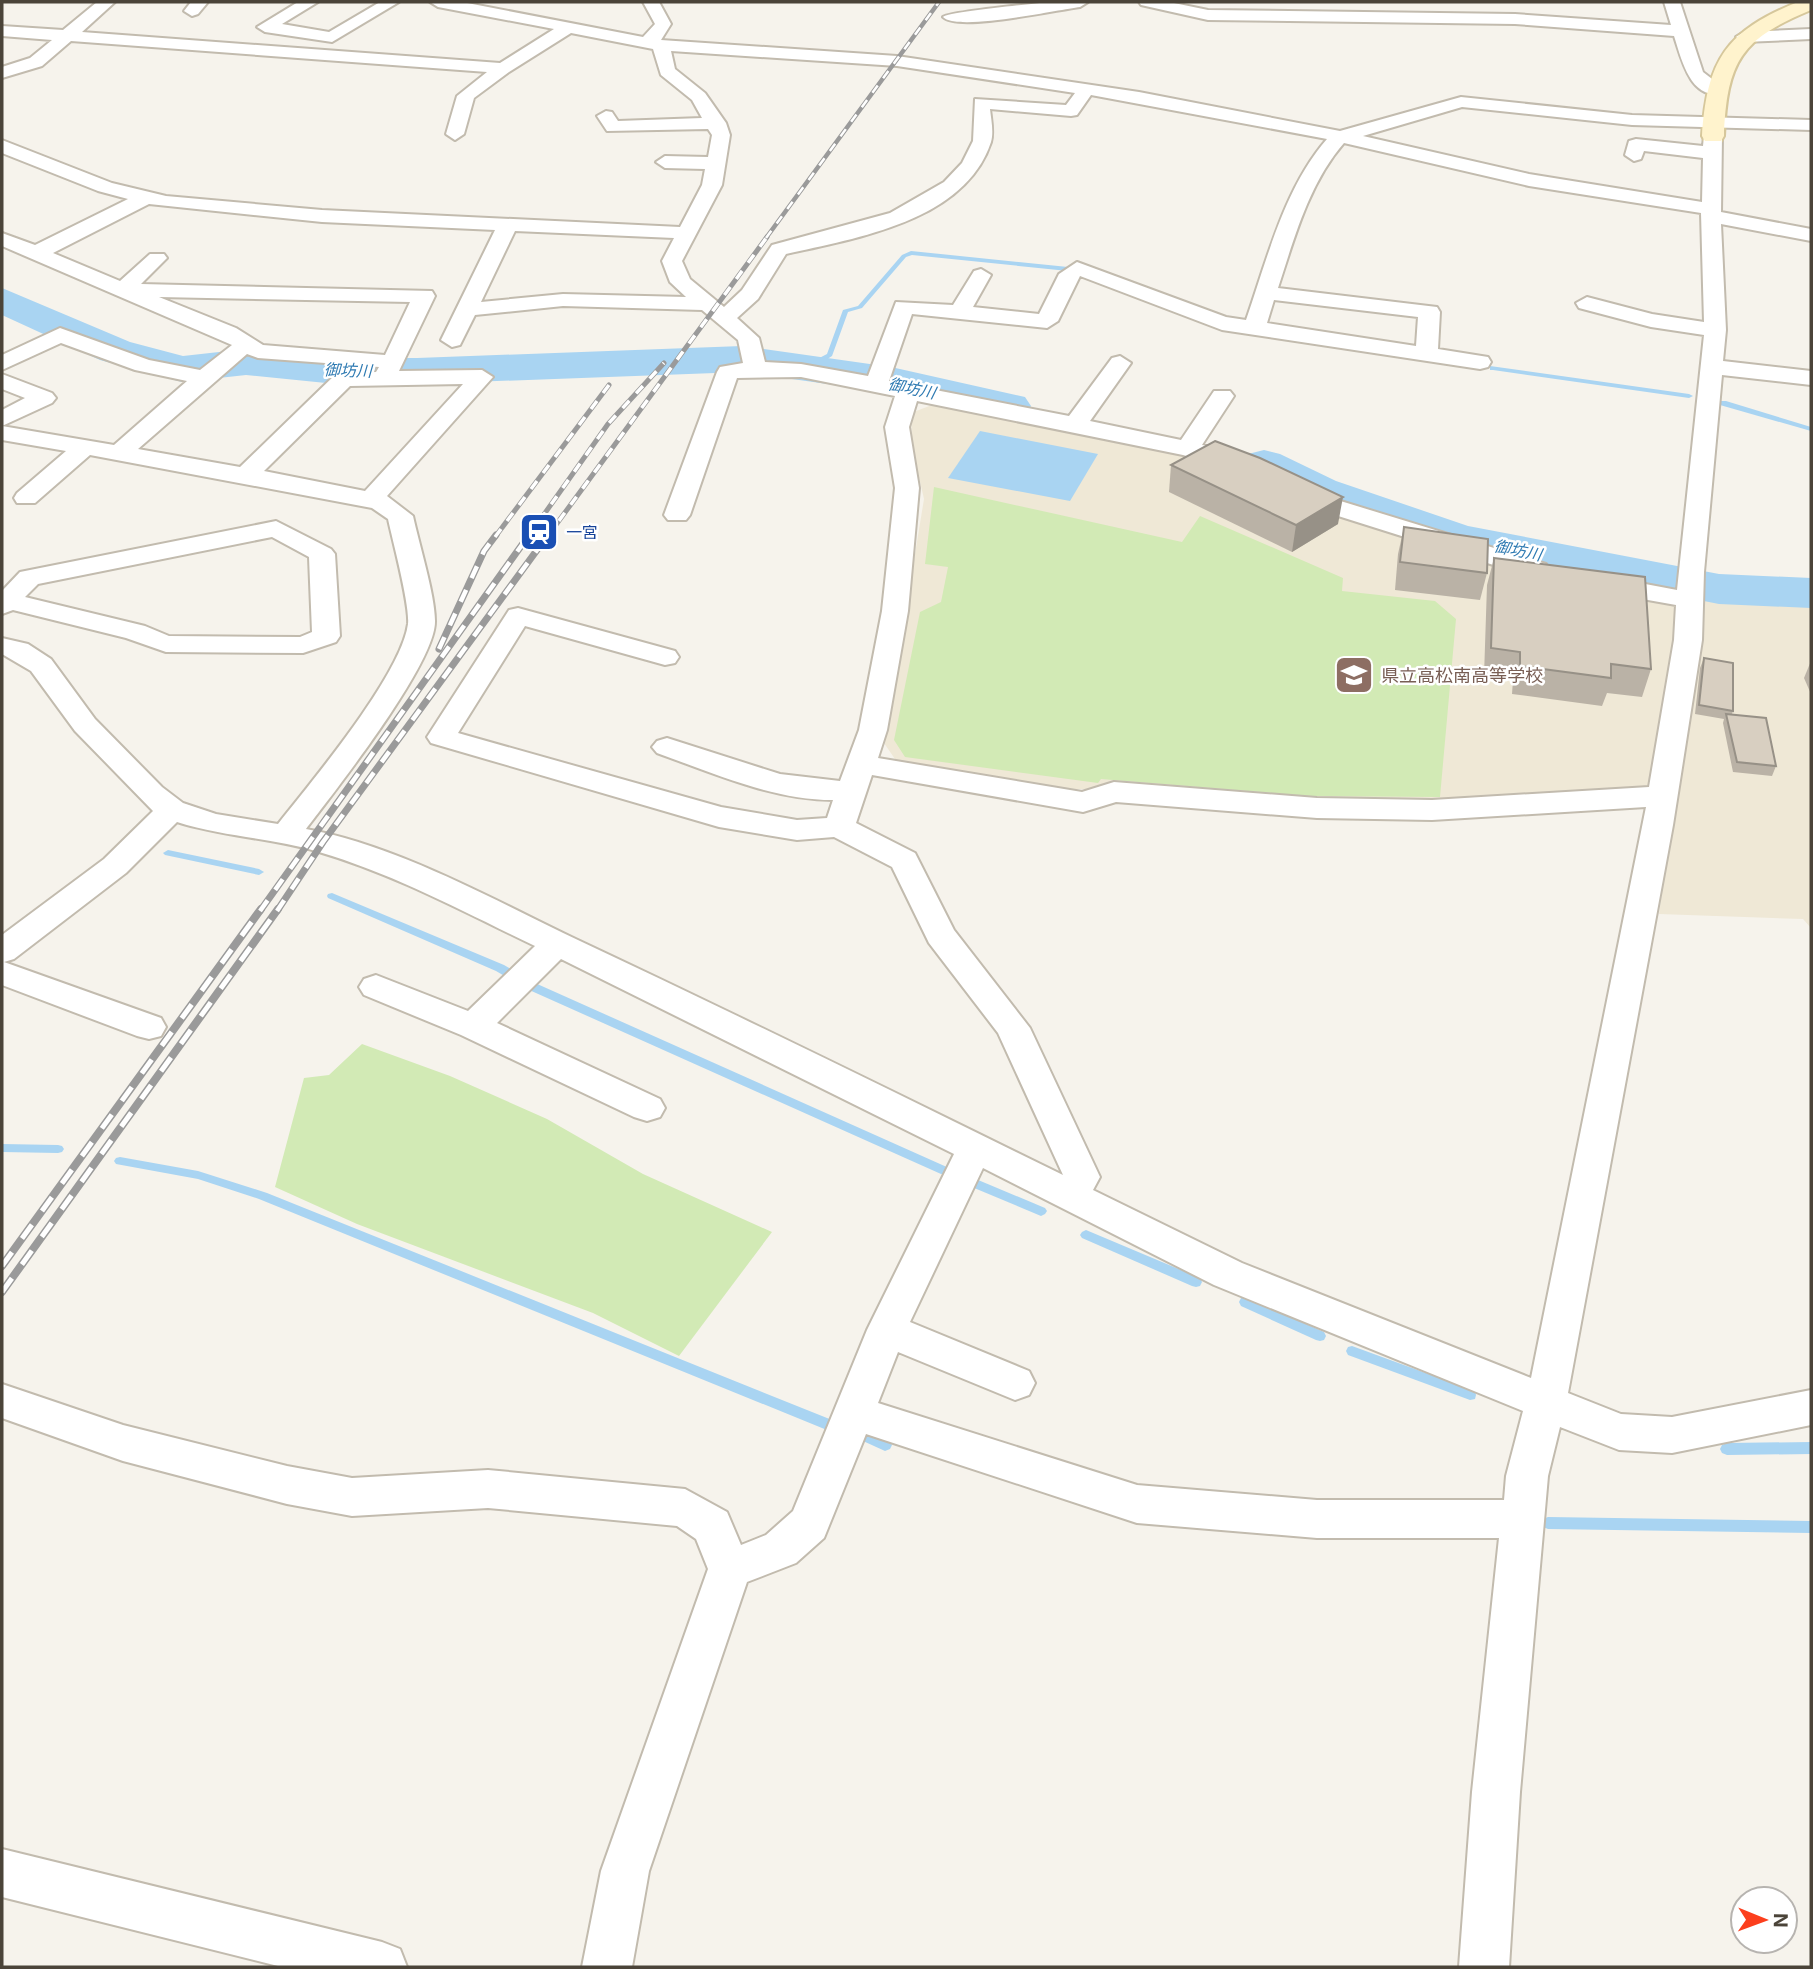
<svg xmlns="http://www.w3.org/2000/svg" width="1813" height="1969" viewBox="0 0 1813 1969" font-family="Inter,'Noto Sans JP',sans-serif">
	<rect width="100%" height="100%" fill="#f6f3ec"/>
	<path fill="#efe8d6" d="M932,405L1216,458L1506,567L1702,599L1811,601V928L1803,919L1659,914L1676,787L1488,801H1311L1131,783L1122,789H1054L897,762L884,743L924,499L912,447L911,413Z"/>
	<g fill="#d2eab5">
		<path d="M934,487L1182,542L1200,516L1343,578L1342,591L1435,601L1456,619L1440,797L1307,796L1101,779L1098,783L905,757L894,740L920,612L941,602L948,567L925,564Z"/>
		<path d="M362,1044L450,1076L547,1119L643,1174L772,1232L679,1356L593,1313L357,1224L275,1187L304,1078L329,1075Z"/>
	</g>
	<path fill="#a9d4f2" d="M980,431L1098,454L1070,501L948,478Z"/>
	<g fill="none" stroke-linecap="round" stroke-linejoin="round">
		<g fill="#a9d4f2" fill-rule="evenodd">
			<path d="M911,251L1068,267L1071,269L1068,271L912,255L906,257L862,308L848,312L832,356L812,369H806V365L827,354L843,310L858,306L902,255Z"/>
			<path d="M1490,366L1689,394L1693,396L1689,398L1493,370H1490Z"/>
			<path d="M1720,401H1726L1811,427V431L1720,405Z"/>
			<path d="M168,850L259,869L264,872L259,875L165,855L163,853Z"/>
			<path d="M332,893L504,965L535,983L949,1168L951,1171L949,1174H941L527,989L496,971L328,898L327,896L328,894Z"/>
			<path d="M2,1144L58,1145L62,1146L64,1149L62,1152L58,1153L2,1152Z"/>
			<path d="M120,1157L198,1171L267,1193L832,1420L833,1424L832,1428L827,1430L822,1428L259,1199L198,1179L116,1164L114,1161L116,1158Z"/>
			<path d="M971,1177L1045,1208L1047,1211L1045,1214L1041,1216L967,1185L965,1182L967,1179Z"/>
			<path d="M1086,1230L1200,1278L1202,1282L1200,1286L1196,1287L1192,1286L1082,1238L1080,1235L1082,1232Z"/>
			<path d="M1245,1297L1324,1332L1326,1336L1324,1340L1320,1341L1316,1340L1241,1306L1239,1302L1241,1298Z"/>
			<path d="M1352,1346L1475,1391L1476,1395L1475,1399L1470,1400L1348,1355L1346,1351L1348,1347Z"/>
			<path d="M857,1426L890,1441L892,1445L890,1449L885,1451L852,1436L851,1432L852,1428Z"/>
			<path d="M1811,1442V1454L1727,1455L1722,1453L1720,1449L1722,1445L1727,1443Z"/>
			<path d="M1548,1517L1811,1521V1533L1548,1529L1543,1527L1541,1523L1543,1519Z"/>
		</g>
		<g fill="#a9d4f2" fill-rule="evenodd">
			<path d="M2,288L130,342L183,356L246,349L336,358H417L742,346L891,367L1025,397L1031,406L1025,415L1009,419L891,393L742,372L417,384H336L246,375L182,382L100,360L2,315Z"/>
			<path d="M1264,450L1280,454L1336,481L1468,526L1719,574L1811,578V608L1719,604L1441,549L1302,501L1248,474L1241,464L1248,454Z"/>
		</g>
		<g stroke="#c2bbae" stroke-width="4">
			<g id="street">
				<path d="M97,2H115L82,32L500,63L554,29L438,7L430,2H462L643,37L655,24L643,2H659L671,24L661,40L897,56L1139,92L1340,131L1461,97L1632,115L1811,120V130L1632,125L1462,107L1363,136L1529,174L1702,202L1703,158L1644,151L1641,159L1634,161L1625,155L1629,141L1636,139L1703,146L1704,136L1713,130L1722,136L1721,212L1811,229V241L1721,224L1726,330L1723,361L1811,371V385L1722,375L1704,572L1702,640L1673,825L1568,1393L1621,1414L1672,1417L1811,1390V1425L1672,1453L1619,1450L1560,1427L1548,1476L1520,1792L1509,1967H1459L1472,1792L1499,1538H1317L1137,1523L866,1434L824,1538L796,1563L747,1582L649,1871L632,1967H582L601,1871L708,1569L696,1539L677,1526L488,1508L352,1516L287,1504L123,1461L2,1418V1384L123,1425L287,1466L352,1478L488,1470L685,1489L727,1512L741,1545L766,1535L793,1511L867,1330L954,1154L561,959L497,1023L660,1099L665,1108L660,1117L647,1121L634,1117L461,1035L364,995L359,987L364,979L376,975L468,1011L535,946C464,912 394,874 319,852C273,838 224,837 177,822L126,873L14,959L4,962L161,1018L166,1027L161,1036L149,1039L137,1036L2,985V935L104,859L153,811L75,731L31,671L2,654V638L28,644L51,659L95,719L162,787L183,803L216,814L278,824C312,781 401,675 408,624C410,605 393,542 388,519L372,508L90,455L35,503H17L14,498L17,493L66,451L2,440V410L25,398L2,389V374L52,393L56,398L52,403L2,426L114,445L187,381L135,370L61,343L2,370V355L60,328L149,360L200,370L232,345L2,246V233L35,245L128,199L98,191L2,153V140L112,183L166,196L322,210L680,227L702,185L705,169L665,168L656,162L665,156L708,157L712,135L708,129L607,131L597,116L606,111L612,112L618,121L702,118L692,100L661,75L653,49L571,33L509,72L474,98L464,134L455,140L446,134L457,96L487,72L71,41L42,66L2,78V67L30,58L52,40L2,36V26L63,30ZM671,51L897,66L1075,93L1066,105L975,99L973,141L962,163L944,182L890,213L772,245L742,290L724,307L690,279L682,261L722,185L730,135L726,123L705,93L675,69ZM1091,95L1327,139C1284,188 1267,260 1246,320L1226,317L1077,262L1059,274L1039,314L973,307L991,275L981,269L974,271L953,305L896,302L868,376L801,364L765,362L759,338L737,318L758,299L786,254C857,238 965,221 991,142C994,132 991,119 990,109L1071,116L1077,115ZM1344,143L1529,186L1701,213L1704,322L1652,314L1587,297L1576,303L1579,308L1651,327L1704,335L1677,590L1603,576L1594,578L1590,584L1594,590L1603,592L1676,605L1674,640L1649,787L1432,800L1317,798L1114,782L1082,792L878,758L887,730L908,611L919,488L909,427L917,401L1183,455L1240,472L1249,470L1252,465C1242,451 1218,448 1202,445L1234,396L1230,391H1214L1181,440L1090,421L1131,363L1120,356L1112,358L1069,416L889,381L912,314L1047,328L1058,321L1080,276L1222,330L1480,369L1488,367L1491,362L1488,357L1438,349L1440,312L1437,307L1278,288C1294,239 1309,183 1344,143ZM149,204L322,222L495,230L441,340L452,347L460,345L475,315L563,306L702,310L738,340L743,363L720,367L717,372L664,515L668,520H686L690,515L737,378L801,377L895,396L885,427L895,488L882,611L859,730L840,781L780,774L667,738L657,741L652,747L657,753C713,773 773,800 833,800L827,818L797,820L721,807L458,733L525,626L665,665L675,663L679,657L675,651L518,608L509,610L427,737L431,743L719,827L797,840L834,837L892,867L929,943L998,1033L1063,1175C902,1096 742,1017 580,941C498,902 397,845 306,829C335,791 436,663 435,621C435,595 419,544 413,516L387,496L493,377L482,370L399,371L435,296L432,291L141,284L167,258L164,254H150L120,281L53,253ZM515,231L674,238L662,261L670,282L686,297L563,294L481,302ZM159,297L410,302L385,355L263,345L236,328ZM1274,300L1418,317L1416,346L1267,323ZM247,354L258,358L379,367L376,372L336,374L240,467L138,449ZM463,384L365,491L264,471L350,386ZM872,775L1083,812L1116,802L1317,818L1432,820L1646,807L1531,1378L1242,1263L1093,1190L1100,1177L1030,1028L954,930L915,853L856,823ZM983,1168L1214,1285L1523,1411L1506,1476L1504,1500H1317L1137,1485L878,1403L898,1352L1015,1400L1029,1395L1035,1383L1029,1371L910,1322Z"/>
				<path d="M191,2H208L198,14L192,16L184,11Z"/>
				<path d="M298,2H318L282,24L329,32L380,2H399L332,42L265,32L257,27Z"/>
				<path d="M1048,2H1088L1080,7C1056,10 957,32 943,17C948,12 1033,4 1048,2Z"/>
				<path d="M1139,2H1169L1208,10L1515,14L1671,25L1664,2H1680L1703,72L1725,89L1722,93C1690,101 1681,57 1674,36L1515,24L1208,20L1141,5Z"/>
				<path d="M1811,29V39L1744,42L1736,37L1744,32Z"/>
				<path d="M1299,485L1334,499L1546,564L1550,570L1546,576H1528L1316,509L1290,497L1287,492L1290,487Z"/>
				<path d="M276,521L331,549L335,554L340,636L336,642L303,653L166,652L126,638L13,610L2,614V591L20,572ZM272,537L309,557L312,632L300,637L169,636L145,626L25,597L38,584Z"/>
				<path d="M2,1849L382,1942L400,1949L407,1967H282L2,1897Z"/>
			</g>
		</g>
		<g stroke="#d6c79b" stroke-width="4">
			<path id="secondary" d="M1798,2H1811V10C1741,39 1727,61 1724,136L1721,141H1705L1702,136C1707,60 1726,31 1798,2Z"/>
		</g>
		<use href="#street" fill="#fff" fill-rule="evenodd"/>
		<use href="#secondary" fill="#fff3cd" fill-rule="evenodd"/>
		<g stroke="#9a9a9a" stroke-width="4.5">
			<path id="rail-far3" d="M766,238L939,2"/>
		</g>
		<g stroke="#9a9a9a" stroke-width="5">
			<g id="rail-far2">
				<path d="M495,537L609,385"/>
				<path d="M528,537L608,424L664,363"/>
				<path d="M547,537L767,237"/>
			</g>
		</g>
		<g stroke="#9a9a9a" stroke-width="7">
			<g id="rail-far1">
				<path d="M439,649L484,551L496,535"/>
				<path d="M260,911L529,535"/>
				<path d="M277,911L323,842L548,535"/>
			</g>
		</g>
		<g stroke="#9a9a9a" stroke-width="8">
			<g id="rail">
				<path d="M2,1266L261,909"/>
				<path d="M2,1292L278,909"/>
			</g>
		</g>
		<use href="#rail-far3" stroke="#fff" stroke-width="2.5" stroke-dasharray="9" stroke-linecap="butt"/>
		<use href="#rail-far2" stroke="#fff" stroke-width="3.5" stroke-dasharray="10" stroke-linecap="butt"/>
		<use href="#rail-far1" stroke="#fff" stroke-width="4.5" stroke-dasharray="13" stroke-linecap="butt"/>
		<use href="#rail" stroke="#fff" stroke-width="5" stroke-dasharray="17" stroke-linecap="butt"/>
	</g>
	<g fill="#bab2a6">
		<path d="M1171,465L1338,524L1292,552L1169,492Z"/>
		<path d="M1404,527L1487,573L1480,600L1395,590L1398,554Z"/>
		<path d="M1494,558L1651,669L1642,697L1607,693L1602,706L1512,694L1513,680L1484,676L1487,585Z"/>
		<path d="M1704,658L1733,711L1732,714L1776,766L1772,776L1733,772L1723,723L1724,719L1695,714L1700,668Z"/>
		<path d="M1811,661V694L1804,678Z"/>
	</g>
	<path fill="#979187" d="M1343,497L1338,524L1292,552L1296,525Z"/>
	<g fill="#d8cfc1" stroke="#979187" stroke-width="2">
		<path d="M1215,441L1260,458L1343,497L1296,525L1171,465Z"/>
		<path d="M1404,527L1488,539L1487,573L1400,562Z"/>
		<path d="M1494,558L1645,577L1651,669L1611,664V678L1520,666V652L1491,648Z"/>
		<path d="M1704,658L1733,663V711L1699,705Z"/>
		<path d="M1726,714L1766,718L1776,766L1737,762Z"/>
	</g>
	<defs>
		<g id="station-square" transform="scale(2.0125)"><rect x="-9" y="-9" width="18" height="18" rx="4" fill="#1a4fb4" stroke="#fff"/><path d="M-3-6H3Q5-6 5-4V2Q5 4 3 4L4.5 6H3L1.5 4h-3L-3 6H-4.5L-3 4Q-5 4-5 2V-4Q-5-6-3-6ZM-3.5-4v3h7v-3ZM-3.5 1v1.5H-2V1ZM2 1v1.5H3.5V1Z" fill="#fff"/></g>
		<g id="school-square" transform="scale(2.0125)"><rect x="-9" y="-9" width="18" height="18" rx="4" fill="#8d6e63" stroke="#fff"/><path d="M0-5L7-2L0 1L-7-2ZM-4 1L0 2.5L4 1V4Q0 6-4 4Z" fill="#fff"/></g>
	</defs>
	<g fill-rule="evenodd">
		<use href="#station-square" x="539" y="532"/>
		<use href="#school-square" x="1354" y="675"/>
	</g>
	<g text-anchor="middle" dominant-baseline="central" stroke-width="5" stroke-linejoin="round" paint-order="stroke">
		<g font-size="16" font-style="italic" fill="#2e7ab2" stroke="#fff">
			<text transform="translate(348 370) rotate(2)">御坊川</text>
			<text transform="translate(912 388) rotate(12)">御坊川</text>
			<text transform="translate(1518 550) rotate(11)">御坊川</text>
		</g>
		<g font-size="16" fill="#164399" stroke="#fff" text-anchor="start">
			<text x="566" y="532">一宮</text>
		</g>
		<g font-size="18" fill="#785e54" stroke="#fff" text-anchor="start">
			<text x="1381" y="675">県立高松南高等学校</text>
		</g>
	</g>
	<rect width="1813" height="1969" fill="none" stroke="#4b4439" stroke-width="7"/>
	<g transform="translate(1764 1920) rotate(91)"><circle r="33" fill="#ffffff" stroke="#b7b4b0" stroke-width="2"/>
	<path d="M0-5L12 26L0 18L-12 26Z" fill="#fc3f1d"/>
	<text y="-10" font-size="19" font-weight="bold" text-anchor="middle" fill="#4b4439">N</text>
	</g>
</svg>
